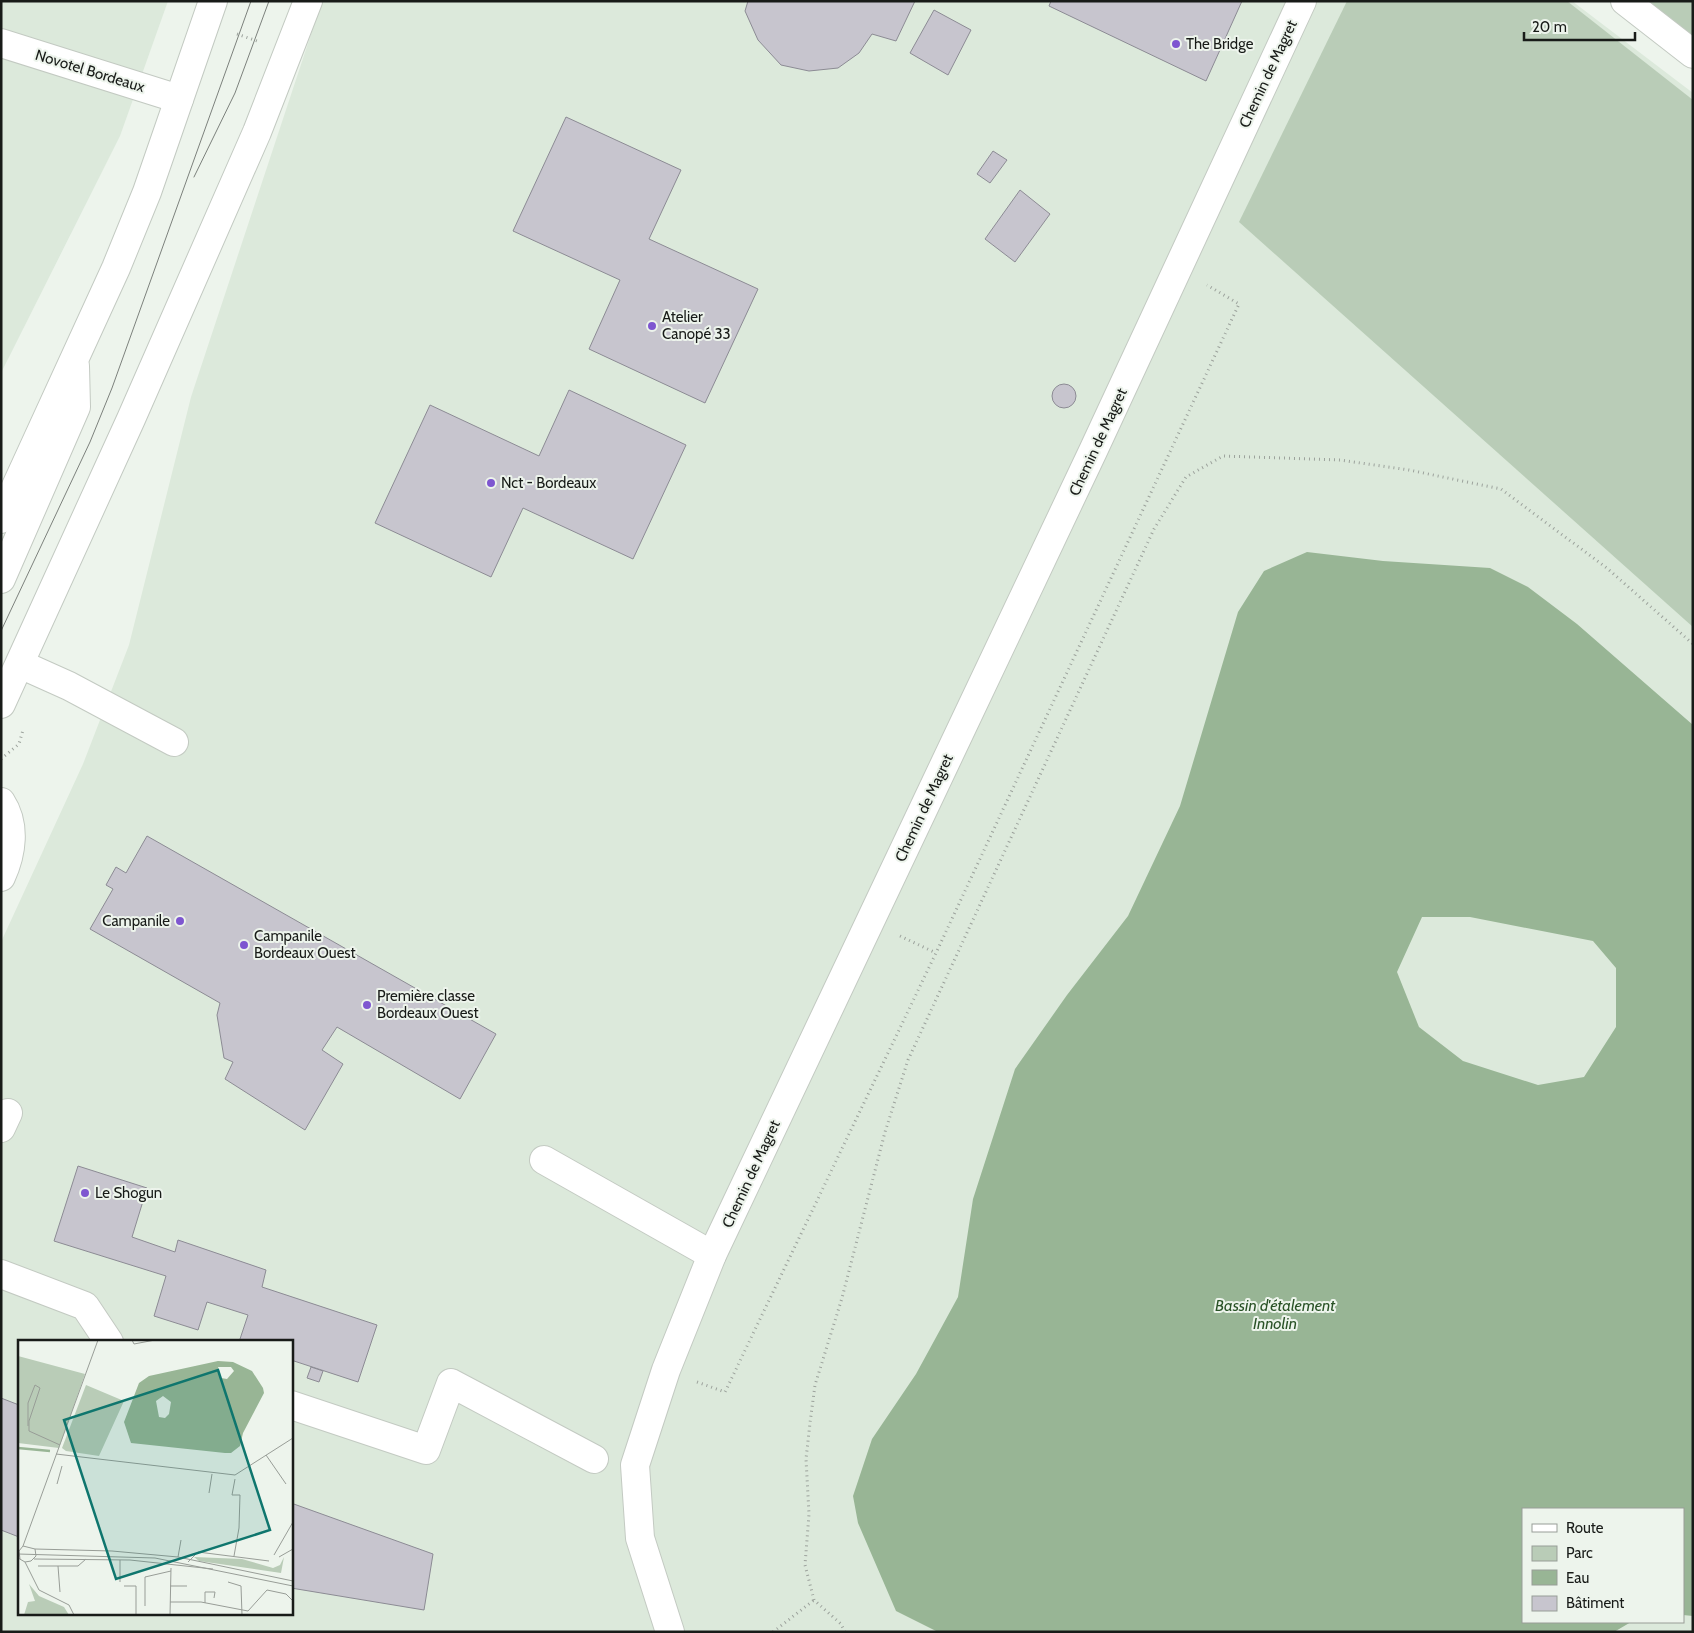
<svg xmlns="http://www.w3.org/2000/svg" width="1694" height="1633" viewBox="0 0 1694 1633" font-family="Cabin,sans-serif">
	<rect width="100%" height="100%" fill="#edf4ec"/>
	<g fill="#dce9db" fill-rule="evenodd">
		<path d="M1,1H168L120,136L1,373Z"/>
		<path d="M322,1H1572L1693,93V1632H1V942L83,764L129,645L191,397ZM19,1342H291V1614H19ZM1523,1509H1683V1622H1523Z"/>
	</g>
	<g fill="#b9ccb7">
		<path d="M1347,1H1567L1693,100V627L1239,222Z"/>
		<path d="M1625,1H1693V54Z"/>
	</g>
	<path fill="#98b595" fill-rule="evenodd" d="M1307,552L1383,561L1490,568L1528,587L1577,624L1693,725V1616L1683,1615V1509H1523V1622H1631L1614,1632H938L896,1611L858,1523L853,1496L872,1439L916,1374L958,1297L973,1199L1015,1069L1067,995L1128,916L1180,806L1238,612L1264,571ZM1422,917H1470L1593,941L1616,968V1027L1584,1077L1538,1085L1463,1061L1419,1027L1397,972Z"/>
	<g fill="#c7c5ce" stroke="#8c8b94">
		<path d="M748,1H915L896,41L872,34L859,53L838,68L809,71L781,65L758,40L745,11Z"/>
		<path d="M1051,1H1242L1206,81L1049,6Z"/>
		<path d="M934,10L971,30L948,75L910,53Z"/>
		<path d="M566,117L681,170L649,239L758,289L705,403L589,349L620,280L513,231Z"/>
		<path d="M993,151L1007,160L990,183L977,174Z"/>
		<path d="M1020,190L1050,214L1015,262L985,239Z"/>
		<circle cx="1064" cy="396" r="12"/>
		<path d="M569,390L686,445L633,559L523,508L491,577L375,523L430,405L539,456Z"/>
		<path d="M147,836L496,1034L460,1099L337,1027L322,1050L343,1064L305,1130L225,1079L233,1062L224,1058L217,1015L220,1003L90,929L113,889L106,885L116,867L126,873Z"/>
		<path d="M78,1166L147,1188L132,1237L175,1252L178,1240L266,1270L262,1287L377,1325L358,1382L291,1360V1342H239L248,1315L207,1302L198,1330L154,1316L166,1276L54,1241Z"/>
		<path d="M311,1367L323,1371L319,1382L307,1378Z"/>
		<path d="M1,1398L19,1405V1537L1,1530Z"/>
		<path d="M291,1503L433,1554L424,1610L291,1588Z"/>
	</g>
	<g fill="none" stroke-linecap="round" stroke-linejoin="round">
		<g stroke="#c3cac2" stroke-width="30">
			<g id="minor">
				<path d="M1625,1L1693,54"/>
				<path d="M1,43L179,99"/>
				<path d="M1,519L116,268L147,192L213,1"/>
				<path d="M1,579L76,407L75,366"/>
				<path d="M20,664L69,686L174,742"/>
				<path d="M1,704L131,419L257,132L308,1"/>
				<path d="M1,802C16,825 12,853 1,877"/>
				<path d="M1,1128L8,1113"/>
				<path d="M544,1160L712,1255"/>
				<path d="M1,1274L85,1306L109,1342"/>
				<path d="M291,1405L426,1450L451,1383L594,1459"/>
				<path d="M670,1632L640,1538L635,1465L666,1370L712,1255L1093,451L1302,1"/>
			</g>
		</g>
		<g stroke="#9ca29c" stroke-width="3" stroke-dasharray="1 4" stroke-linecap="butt">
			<path d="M237,34L257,41"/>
			<path d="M1,759L19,744L23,730"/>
			<path d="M900,936L936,953"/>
			<path d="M697,1382L725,1392L936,953L1239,304L1207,285"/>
			<path d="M773,1632L814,1600"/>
			<path d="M845,1632L841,1624L814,1600L805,1565L809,1514L806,1459L810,1423L815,1385L842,1298L885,1132L908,1060L1154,529L1186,477L1223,456L1340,460L1409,470L1501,489L1608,569L1693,644"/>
		</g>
		<use href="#minor" stroke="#fff" stroke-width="28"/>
		<g stroke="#7c817c" stroke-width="1">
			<path d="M194,177L235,93L269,1"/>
			<path d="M1,631L90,442L112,388L251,1"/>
		</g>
	</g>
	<g fill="#7e56d0" stroke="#edf4ec" stroke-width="2">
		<circle cx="1176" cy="44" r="5"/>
		<circle cx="652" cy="326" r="5"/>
		<circle cx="491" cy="483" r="5"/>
		<circle cx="180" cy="921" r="5"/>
		<circle cx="244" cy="945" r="5"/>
		<circle cx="367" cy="1005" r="5"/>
		<circle cx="85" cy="1193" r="5"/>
	</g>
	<g text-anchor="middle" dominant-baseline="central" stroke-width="4" stroke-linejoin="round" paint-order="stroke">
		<g font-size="15" fill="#181b18" stroke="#edf4ec" text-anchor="start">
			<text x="1186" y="44">The Bridge</text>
			<text x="662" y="317">Atelier<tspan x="662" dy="17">Canopé 33</tspan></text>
			<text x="501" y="483">Nct - Bordeaux</text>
			<text x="170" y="921" text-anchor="end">Campanile</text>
			<text x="254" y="936">Campanile<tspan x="254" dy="17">Bordeaux Ouest</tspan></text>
			<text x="377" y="996">Première classe<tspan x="377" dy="17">Bordeaux Ouest</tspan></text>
			<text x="95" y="1193">Le Shogun</text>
		</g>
		<g font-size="15" fill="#181b18" stroke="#edf4ec">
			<text transform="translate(90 71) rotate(17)">Novotel Bordeaux</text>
			<text transform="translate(1268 74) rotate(-65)">Chemin de Magret</text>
			<text transform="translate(1098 442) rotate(-65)">Chemin de Magret</text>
			<text transform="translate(924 808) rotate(-65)">Chemin de Magret</text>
			<text transform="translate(751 1174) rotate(-65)">Chemin de Magret</text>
		</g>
		<g font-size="16" font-style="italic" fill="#295226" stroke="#edf4ec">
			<text x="1275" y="1305">Bassin d'étalement<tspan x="1275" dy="18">Innolin</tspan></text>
		</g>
	</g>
	<g transform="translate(18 1340)">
		<rect width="275" height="275" fill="#edf4ec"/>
		<path d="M0,16L67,34L41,108L0,103ZM68,45L106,61L81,116L48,111L44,108ZM176,217L224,219L255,228L262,225L266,217L263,233L181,221ZM11,244L21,256L46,267L51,275H6L10,262L17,261Z" fill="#b9ccb7"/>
		<path d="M200,21L215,22L234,31L245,48L246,53L225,93L222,106L213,113H207L113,103L106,82L121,43L131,36ZM200,27H213L216,31L209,39L203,38ZM145,56L153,62L151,74L147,78L141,77L138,61Z" fill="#98b595" fill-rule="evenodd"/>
		<path fill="none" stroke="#98b595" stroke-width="2.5" d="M0,108L32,111"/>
		<path fill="none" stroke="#989d97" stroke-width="1" d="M114,0L116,4L137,0M10,86V63L17,45L22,48L11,81V91L42,105M38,114L217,135L275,98M248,115L268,144M39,144L44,126M191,153L194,134M5,206L80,0M17,209L94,211L160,217L275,241M0,214L137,218L275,246M256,215L275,182M216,216L221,188L222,155H214L217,139M160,217L163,200M261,217L275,209M0,218L7,222L13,221L18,216L17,209L5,206L1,211L2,219M16,219L112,220L195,229M102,220V242M7,222L21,250L51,265L56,275M170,222L180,212L251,221M20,226H60L68,219M40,226L42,252M210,242L223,246L224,275M106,246H118V275M152,246H169M152,262H183L230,271L249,250L268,254L275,261M187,263V252H197L196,258M127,266V237L153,231M152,275L153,228"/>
		<path fill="#0f766e" fill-opacity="0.15" stroke="#0f766e" stroke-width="2.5" d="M200,30L252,190L98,239L46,80Z"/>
		<rect width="275" height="275" fill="none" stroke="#181b18" stroke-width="2.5"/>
	</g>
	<rect width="1694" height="1633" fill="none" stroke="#181b18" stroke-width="5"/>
	<rect x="1522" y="1508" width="162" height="115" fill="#edf4ec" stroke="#989d97"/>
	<rect x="1532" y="1524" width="25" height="8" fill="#ffffff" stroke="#989d97"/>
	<text x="1566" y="1533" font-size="15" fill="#181b18">Route</text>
	<rect x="1532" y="1546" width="25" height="15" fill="#b9ccb7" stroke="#989d97"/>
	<text x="1566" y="1558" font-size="15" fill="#181b18">Parc</text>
	<rect x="1532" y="1570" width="25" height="15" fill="#98b595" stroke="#989d97"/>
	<text x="1566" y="1583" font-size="15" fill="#181b18">Eau</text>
	<rect x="1532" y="1596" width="25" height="15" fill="#c7c5ce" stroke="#989d97"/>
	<text x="1566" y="1608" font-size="15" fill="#181b18">Bâtiment</text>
	<path d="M1524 32v8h111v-8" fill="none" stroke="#181b18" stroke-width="2.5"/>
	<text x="1532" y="32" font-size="15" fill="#181b18" stroke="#edf4ec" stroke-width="4" paint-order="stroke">20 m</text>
</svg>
